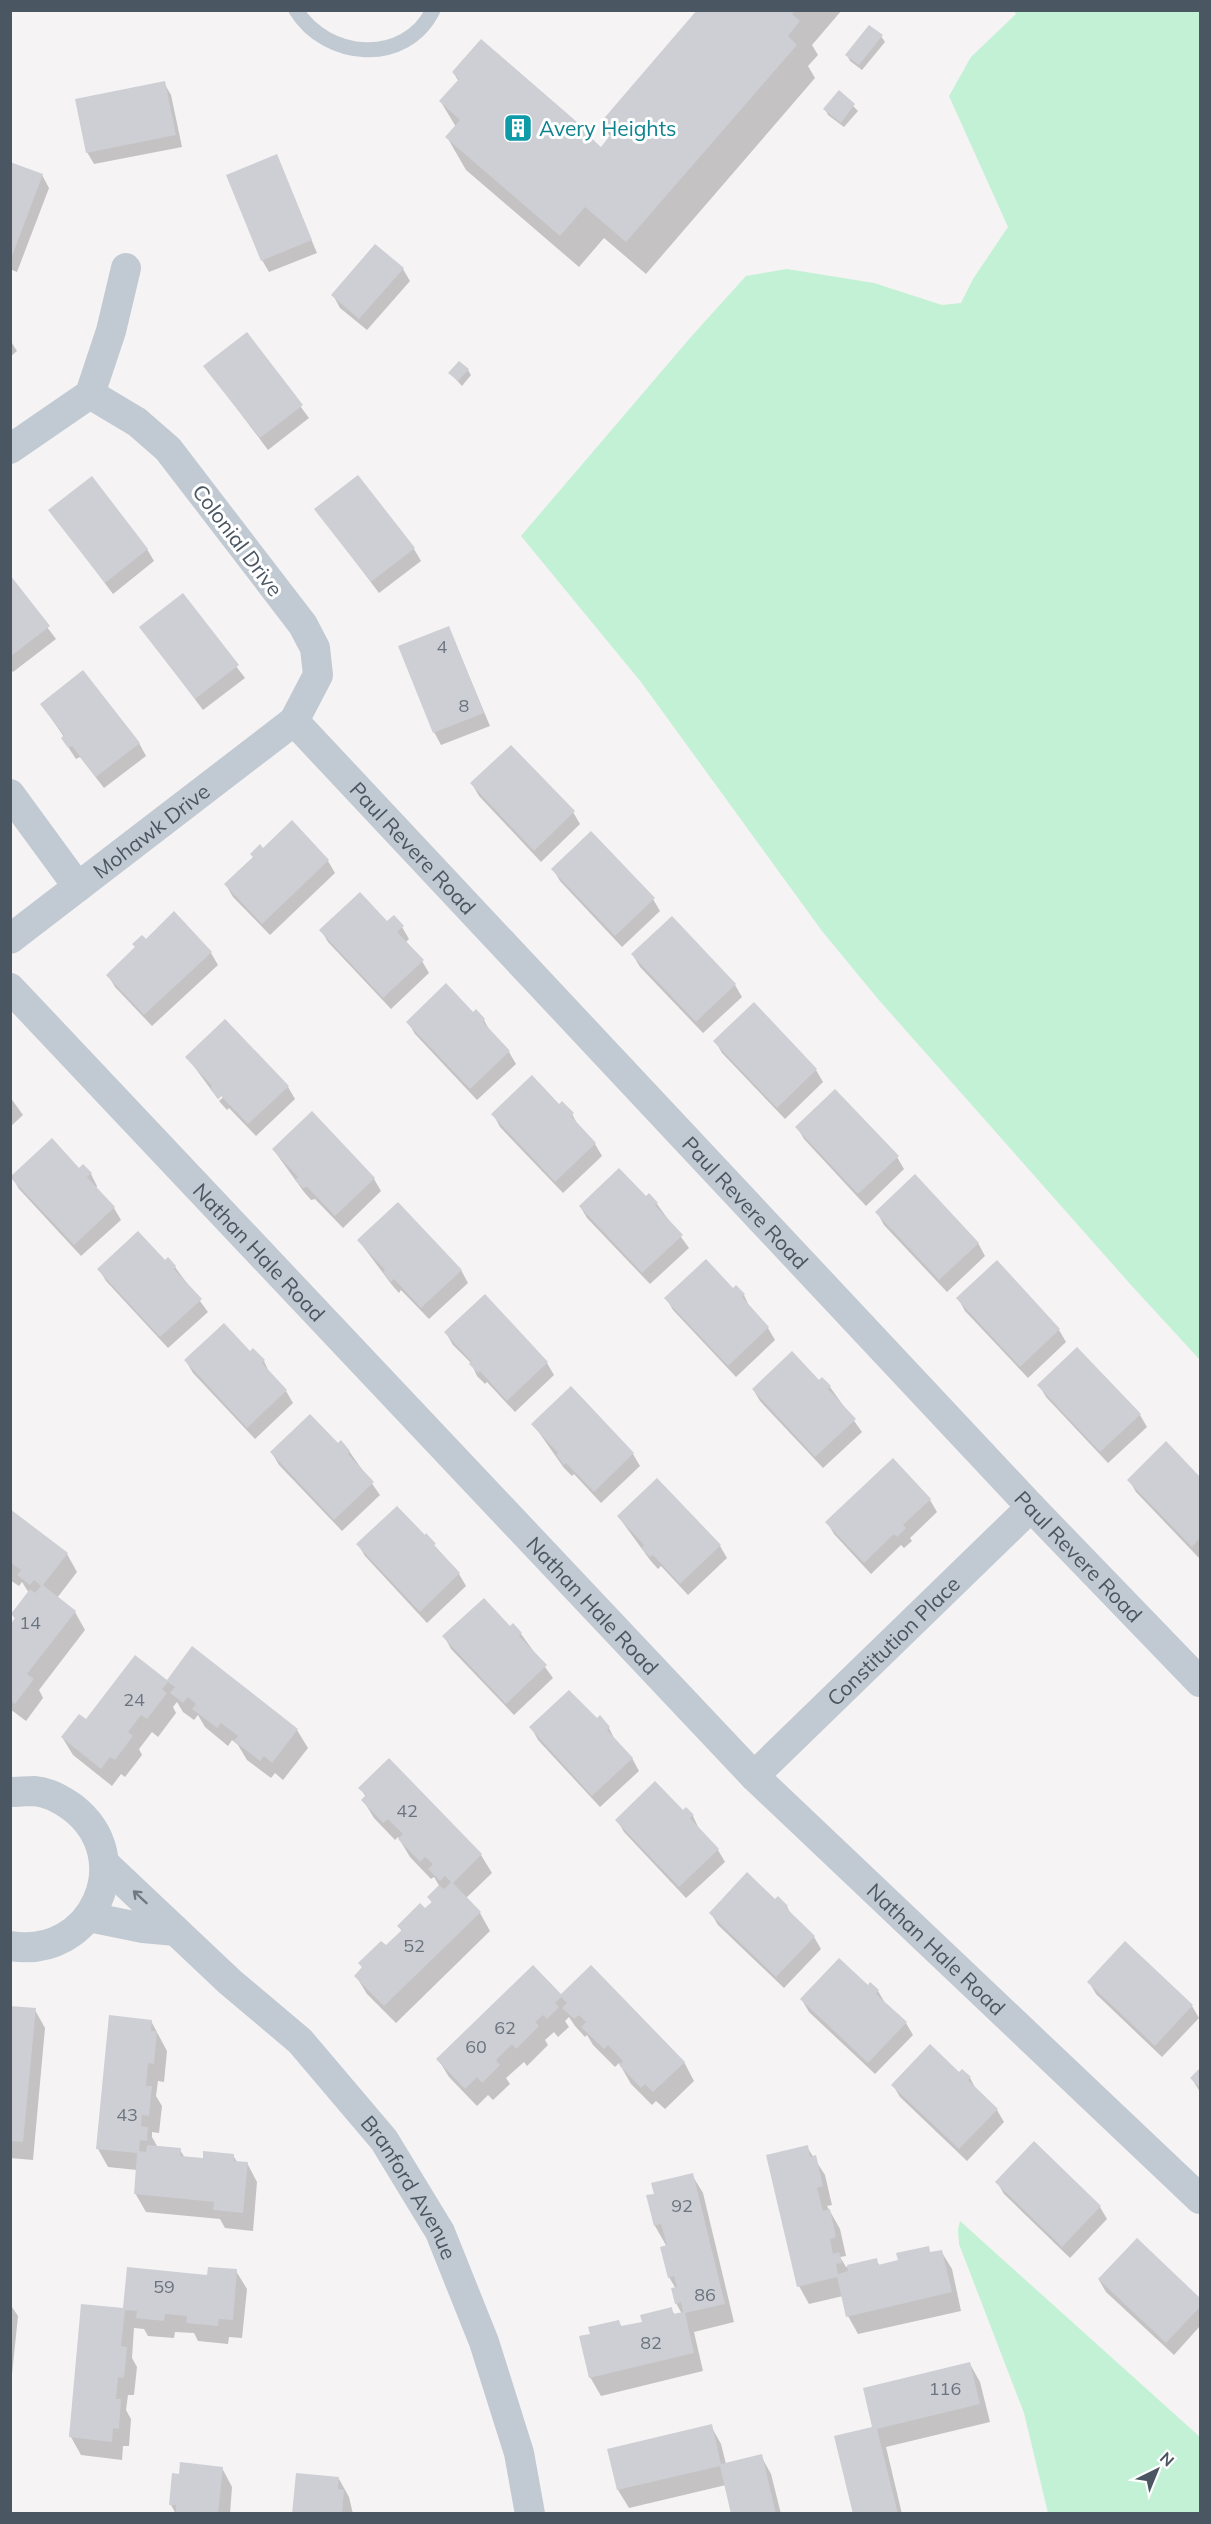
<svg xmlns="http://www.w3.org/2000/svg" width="1211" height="2524" viewBox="0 0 1211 2524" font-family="Mulish,sans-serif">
	<rect width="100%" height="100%" fill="#f5f3f3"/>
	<g fill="#c3f1d5">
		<path d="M1014,11H1200V1360L1131,1285L878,999L822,931L641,682L521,536L690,338L746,276L787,269L874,283L942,305L961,303L973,279L1008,227L949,96L971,57L1016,14Z"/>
		<path d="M960,2221L1200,2437V2513H1048L1024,2413L959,2244L958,2230Z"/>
	</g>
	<g fill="#0003">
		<path d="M699,10H842L812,45L818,55L808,66L815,78L646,274L604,238L579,267L466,170L447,137L456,127L441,102L459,82L453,72L590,136L601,149L611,138L602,123Z"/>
		<path d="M881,36L885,42L862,70L850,61L847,55Z"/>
		<path d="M164,83L171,95L182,147L94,164L87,152Z"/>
		<path d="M839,92L858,111L844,127L828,115L825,109Z"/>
		<path d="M276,156L317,253L269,272L262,260Z"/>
		<path d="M10,163L42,175L49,188L17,272L10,269Z"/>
		<path d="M375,246L403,269L410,281L367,330L340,308L333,295Z"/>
		<path d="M247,334L309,418L268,450L205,366Z"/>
		<path d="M10,340L17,351L10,357Z"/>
		<path d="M468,370L471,375L462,386L450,373Z"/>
		<path d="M316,509L414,549L421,561L379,593Z"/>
		<path d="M50,510L147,549L154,561L113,594Z"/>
		<path d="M10,578L56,639L13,672L10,668Z"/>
		<path d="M182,595L245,678L203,710L141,627Z"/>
		<path d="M449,628L490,726L441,745L434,732Z"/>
		<path d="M42,705L139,743L146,756L104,788L80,757L76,759L70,750L63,738L64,737Z"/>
		<path d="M472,784L573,812L580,824L541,862L479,796Z"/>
		<path d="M292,823L328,861L335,873L270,935L233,897L226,885Z"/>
		<path d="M553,869L653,899L660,911L622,947L560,881Z"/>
		<path d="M387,923L402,927L409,939L405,943L422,961L429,973L391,1009L328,942L321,930Z"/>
		<path d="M146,941L211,953L218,965L152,1026L115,987L108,975Z"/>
		<path d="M633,955L735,985L742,997L703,1033L640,967Z"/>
		<path d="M753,1004L816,1070L823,1082L785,1119L722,1053L715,1041Z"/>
		<path d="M474,1014L484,1020L491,1033L509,1052L516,1064L477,1100L415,1034L408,1022Z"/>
		<path d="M187,1057L288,1087L295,1099L256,1136L229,1108L227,1110L219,1101L228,1093L226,1090L218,1099Z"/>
		<path d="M10,1097L23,1115L10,1127Z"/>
		<path d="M559,1106L572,1114L579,1127L595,1144L602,1156L563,1193L500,1127L493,1114Z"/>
		<path d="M312,1113L374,1179L381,1191L343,1228L315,1199L311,1200L304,1192L273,1149Z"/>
		<path d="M797,1127L897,1157L904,1169L866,1206L804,1139Z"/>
		<path d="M83,1166L91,1174L97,1186L96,1188L114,1208L121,1220L81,1256L19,1189L12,1177L79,1170Z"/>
		<path d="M657,1204L689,1248L650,1284L587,1218L580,1206Z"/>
		<path d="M877,1212L978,1243L985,1256L947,1292L884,1225Z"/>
		<path d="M359,1241L461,1270L468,1283L429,1319L401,1290L399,1293L392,1285Z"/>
		<path d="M165,1262L175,1267L208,1312L168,1348L106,1281L99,1269Z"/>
		<path d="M997,1263L1059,1330L1066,1342L1028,1378L965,1311L958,1298Z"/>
		<path d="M736,1287L744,1295L750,1308L768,1328L775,1340L736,1377L673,1310L666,1298L733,1291Z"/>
		<path d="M485,1296L547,1363L554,1375L515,1412L487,1382L485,1384L477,1376L471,1363L453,1345L446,1333Z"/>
		<path d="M186,1361H264L270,1374L286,1391L293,1403L255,1439L193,1373Z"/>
		<path d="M1039,1385L1140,1415L1147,1427L1108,1463L1046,1397Z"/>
		<path d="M830,1387L862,1432L823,1468L760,1401L753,1389Z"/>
		<path d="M571,1388L633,1454L640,1466L601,1503L574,1474L572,1476L564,1468L533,1424Z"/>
		<path d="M1166,1444L1200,1479L1199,1558L1136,1492L1129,1480Z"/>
		<path d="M338,1445L349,1451L380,1495L342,1531L279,1465L272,1453Z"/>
		<path d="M930,1500L937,1512L910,1538L912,1541L904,1548L901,1545L871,1574L834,1534L827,1522Z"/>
		<path d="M10,1511L67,1554L77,1572L57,1598L75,1612L85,1630L39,1690L43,1698L26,1721L10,1709V1627L16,1620L12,1614L29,1593L22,1582L19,1586L10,1580Z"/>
		<path d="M618,1516L720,1546L727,1558L688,1595L661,1566L658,1569L650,1560Z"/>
		<path d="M426,1536L459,1574L466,1586L427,1623L365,1556L358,1544Z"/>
		<path d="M510,1628L521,1634L553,1678L514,1715L451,1649L444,1636Z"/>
		<path d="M193,1649L297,1730L308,1748L283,1780L275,1773L271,1778L247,1760L238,1745L232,1740L228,1746L205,1727L198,1715L194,1720L183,1712L177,1702L173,1707L176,1713L158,1737L152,1732L139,1749L142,1755L125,1777L121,1774L112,1786L73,1755L62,1737L86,1721L167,1682Z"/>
		<path d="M597,1720L609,1728L615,1740L632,1758L639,1771L600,1807L538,1740L531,1727Z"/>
		<path d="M389,1760L481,1855L492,1873L466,1898L480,1913L490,1931L396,2023L367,1994L356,1976L363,1969L360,1964L386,1947L402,1932L399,1926L424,1911L432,1903L429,1897L440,1887L434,1877L431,1879L410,1857L398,1837L395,1840L374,1818L363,1800L366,1797L360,1788Z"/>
		<path d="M683,1812L693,1816L699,1829L718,1850L725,1862L686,1898L624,1832L617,1820Z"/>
		<path d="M776,1901L787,1907L793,1917L814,1937L821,1949L784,1988L718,1925L711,1913Z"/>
		<path d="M1089,1982L1192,2006L1199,2018L1162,2057L1096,1994Z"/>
		<path d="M870,1984L878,1991L885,2003L906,2023L913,2035L875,2074L809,2012L802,2000L868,1987Z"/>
		<path d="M561,1996L684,2062L694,2081L665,2109L656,2101L652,2105L631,2084L619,2063L615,2067L593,2045L587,2035L585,2037L575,2026L569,2017L565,2021L569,2027L558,2037L554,2032L545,2040L548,2045L527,2066L524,2062L506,2078L510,2084L493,2100L488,2095L477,2106L449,2077L438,2059Z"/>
		<path d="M10,2007L35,2010L45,2028L33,2160L10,2158Z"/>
		<path d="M151,2021L167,2051L164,2082L158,2081L156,2096L162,2106L159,2133L152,2132V2137L157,2146L180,2150L185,2158L204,2159L233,2155L237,2162L247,2163L257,2182L253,2231L225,2228L220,2219L146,2212L135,2193L137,2170L108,2167L98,2149Z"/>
		<path d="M1200,2070V2092L1192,2079Z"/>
		<path d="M962,2071L970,2078L977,2091L997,2110L1004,2122L967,2161L900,2097L893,2085L960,2074Z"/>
		<path d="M807,2147L825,2175L832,2205L827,2206L840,2229L846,2256L840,2257L846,2267L876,2260L880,2266L900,2262L928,2248L931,2254L941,2251L952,2269L961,2311L858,2334L848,2316L843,2296L809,2304L799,2286Z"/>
		<path d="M692,2175L703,2193L734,2322L694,2332L703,2371L601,2396L590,2377L592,2335L619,2322L622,2328L644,2323L671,2309L675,2315L682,2314L676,2303V2289L669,2277L667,2247L655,2226L656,2195Z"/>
		<path d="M997,2182L1100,2207L1107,2219L1070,2258L1004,2194Z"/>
		<path d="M1137,2240L1200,2300V2326L1174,2355L1106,2292L1099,2280Z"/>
		<path d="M236,2271L247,2289L242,2338L229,2337L228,2344L198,2341L194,2333L175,2332L174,2338L148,2336L144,2329L134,2328L132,2358L137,2367L134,2395H128L126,2410L131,2419L129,2446H123L122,2460L81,2455L71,2437L124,2310L208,2276Z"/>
		<path d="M10,2304L18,2316L10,2394Z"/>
		<path d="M970,2364L980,2382L990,2422L886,2447L902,2514H855L874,2428Z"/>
		<path d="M711,2426L721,2444L726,2464L761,2456L771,2474L781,2514H733L726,2485L629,2508L618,2490L609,2450Z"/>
		<path d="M222,2468L232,2487L230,2514H176L171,2505Z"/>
		<path d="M339,2479L349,2497L353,2514H294Z"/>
	</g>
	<g fill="#cdcfd5">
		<path d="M697,10H795L792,14L800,21L788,36L797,45L626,242L585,207L560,236L445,137L460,120L439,101L459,79L452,72L481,39L592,135L590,137L601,147L612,133L600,123Z"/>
		<path d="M869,25L883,35L859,65L845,55Z"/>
		<path d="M165,81L176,135L86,153L75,99Z"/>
		<path d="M839,90L855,104L841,123L823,109Z"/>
		<path d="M277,154L312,240L261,261L226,175Z"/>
		<path d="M10,162L43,174L11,259L10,258Z"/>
		<path d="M375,244L404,268L359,319L331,295Z"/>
		<path d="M247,332L303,405L260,438L203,366Z"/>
		<path d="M459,361L469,369L458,381L448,373Z"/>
		<path d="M358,475L415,548L371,582L314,509Z"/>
		<path d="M92,476L148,549L105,583L48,510Z"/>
		<path d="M10,575L50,626L10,657Z"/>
		<path d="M183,593L239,665L195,699L139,627Z"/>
		<path d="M449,626L484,713L433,733L398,646Z"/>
		<path d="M83,670L140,743L96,777L72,746L68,748L61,738L64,735L40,704Z"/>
		<path d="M511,745L575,811L534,851L470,783Z"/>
		<path d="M292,820L329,860L262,924L224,884L253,857L250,854L260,844L263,848Z"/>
		<path d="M591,831L655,898L615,936L551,869Z"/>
		<path d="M360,892L387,921L394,915L404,926L397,932L424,960L383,998L319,930Z"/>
		<path d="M174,911L212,952L144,1015L106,975L135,947L132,944L142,935L146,939Z"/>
		<path d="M672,916L736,984L696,1022L631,954Z"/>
		<path d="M446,983L473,1012L476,1009L485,1019L483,1022L510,1051L470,1089L406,1022Z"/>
		<path d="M754,1002L817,1069L777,1108L713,1041Z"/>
		<path d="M225,1019L289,1086L248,1124L221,1096L219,1099L210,1089L212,1086L185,1057Z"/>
		<path d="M532,1075L559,1104L562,1101L574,1113L571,1116L596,1143L555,1182L491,1114Z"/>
		<path d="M835,1089L899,1156L858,1194L795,1127Z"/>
		<path d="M312,1111L375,1178L335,1216L307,1187L303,1188L295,1180L298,1177L272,1149Z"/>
		<path d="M52,1138L79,1168L83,1164L92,1173L87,1177L115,1207L74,1245L10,1177Z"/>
		<path d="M619,1168L646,1196L649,1193L658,1203L655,1205L683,1235L642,1273L579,1206Z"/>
		<path d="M915,1174L979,1243L939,1280L875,1212Z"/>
		<path d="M398,1202L462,1270L421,1308L394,1279L391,1282L383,1272L385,1270L357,1240Z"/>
		<path d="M138,1231L165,1260L168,1257L176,1266L174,1269L202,1299L160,1337L97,1269Z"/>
		<path d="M706,1259L733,1288L736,1285L745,1294L742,1297L769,1327L728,1366L664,1298Z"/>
		<path d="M997,1260L1060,1329L1020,1367L956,1298Z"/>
		<path d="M485,1294L548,1362L507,1401L480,1371L478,1373L469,1364L471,1361L444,1332Z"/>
		<path d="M224,1323L250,1351L253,1348L265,1360L262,1363L287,1390L247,1428L184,1360Z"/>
		<path d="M1077,1347L1141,1414L1100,1452L1037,1385Z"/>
		<path d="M792,1351L819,1380L822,1377L831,1386L828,1389L856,1419L815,1457L752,1389Z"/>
		<path d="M571,1386L634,1453L594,1492L566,1463L564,1465L556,1455L558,1453L531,1424Z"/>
		<path d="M310,1414L338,1443L341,1440L350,1451L348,1454L374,1482L334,1520L270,1452Z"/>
		<path d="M1166,1441L1200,1477V1538L1192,1547L1127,1480Z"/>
		<path d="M893,1458L931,1499L903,1525L906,1528L897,1537L894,1534L864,1563L825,1522Z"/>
		<path d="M657,1478L721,1545L680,1584L653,1555L650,1557L641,1548L644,1545L617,1516Z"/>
		<path d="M397,1506L425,1535L426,1533L436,1544L434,1545L460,1573L420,1612L356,1544Z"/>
		<path d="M10,1509L68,1553L43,1585L76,1611L27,1674L34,1679L15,1704L10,1700V1625L15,1618L11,1614L30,1589L35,1593L41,1586L34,1580L30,1585L17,1575L21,1570L12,1564L10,1566Z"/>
		<path d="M484,1598L510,1626L513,1623L522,1633L519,1636L547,1665L506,1704L442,1636Z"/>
		<path d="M192,1646L298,1729L272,1763L264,1756L260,1761L234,1741L238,1736L221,1723L217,1728L192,1709L196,1704L188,1697L183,1703L170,1693L175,1687L168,1682L162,1689L167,1693L147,1719L141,1715L128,1732L133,1736L115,1760L110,1757L101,1769L61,1737L79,1714L86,1719L135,1655L167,1680Z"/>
		<path d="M569,1690L597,1718L600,1715L610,1727L607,1730L633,1758L592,1796L529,1727Z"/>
		<path d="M389,1758L482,1854L453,1883L481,1912L384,2006L354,1976L362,1967L358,1963L381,1941L386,1945L402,1930L397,1926L420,1903L425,1908L432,1902L427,1897L439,1885L444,1889L451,1882L445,1876L440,1881L428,1869L433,1864L425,1857L420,1862L398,1839L403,1834L388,1819L383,1823L361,1800L366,1795L358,1788Z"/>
		<path d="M655,1781L683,1810L686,1807L694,1815L690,1818L719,1849L679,1887L615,1820Z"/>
		<path d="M747,1872L775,1899L778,1896L788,1906L786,1908L815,1936L776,1977L709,1913Z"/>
		<path d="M1125,1941L1193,2005L1155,2046L1087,1982Z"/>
		<path d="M839,1958L868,1985L870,1982L879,1990L876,1994L907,2022L868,2063L800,1999Z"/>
		<path d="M533,1965L561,1994L591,1965L685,2062L653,2092L645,2084L641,2088L619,2065L623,2061L608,2045L604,2049L581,2027L586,2022L579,2015L574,2019L562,2008L567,2003L561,1997L555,2003L559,2007L547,2019L543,2015L535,2022L539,2026L516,2049L512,2044L496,2060L500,2065L482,2083L477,2077L465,2089L436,2059Z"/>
		<path d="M10,2006L36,2008L23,2142L10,2141Z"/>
		<path d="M109,2015L152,2020L151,2031H157L154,2064L148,2063L146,2086H152L149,2116L142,2115L141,2126L148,2127L147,2141L140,2140L139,2151L146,2152L147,2145L181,2148L180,2156L203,2158V2151L234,2154V2161L248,2162L243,2213L213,2210L214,2202L134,2194L137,2153L96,2149Z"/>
		<path d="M930,2044L959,2072L962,2069L971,2077L968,2080L998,2109L959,2149L891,2085Z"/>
		<path d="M1200,2068V2088L1190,2078Z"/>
		<path d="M1034,2141L1101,2206L1062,2247L995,2182Z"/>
		<path d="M808,2145L810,2157L816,2155L823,2186L817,2188L823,2211L830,2209L836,2237L830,2239L833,2254L839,2252L842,2263L836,2264L838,2274L848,2271L847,2265L877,2258L878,2265L898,2260L896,2253L929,2246L930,2252L942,2250L952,2292L846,2317L837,2277L797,2287L766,2155Z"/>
		<path d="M693,2173L725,2304L685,2313L694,2353L589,2378L579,2336L590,2334L588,2327L619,2320L621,2326L642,2322L640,2315L672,2307L673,2314L683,2312L681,2302L675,2304L671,2288L677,2287L674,2276L668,2278L660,2247L667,2245L661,2224L654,2226L646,2195L654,2194L651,2183Z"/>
		<path d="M1137,2238L1200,2298V2307L1166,2343L1098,2279Z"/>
		<path d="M127,2267L207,2275L208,2267L237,2269L233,2320L219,2319L218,2326L186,2323L187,2316L165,2314L164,2321L136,2318L137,2311L125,2310L121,2346L127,2347L124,2378L118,2377L116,2399H121L119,2429L113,2428L112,2442L69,2437L81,2304L123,2308Z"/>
		<path d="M970,2362L980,2404L877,2429L898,2514H853L834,2436L872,2427L863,2388Z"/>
		<path d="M712,2424L721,2464L762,2454L776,2514H731L720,2466L617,2490L607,2449Z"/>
		<path d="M180,2462L223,2467L218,2514H176V2505H169L172,2473L179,2474Z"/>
		<path d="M296,2473L339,2477L338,2489L344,2490L342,2514H292Z"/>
	</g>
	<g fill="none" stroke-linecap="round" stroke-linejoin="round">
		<path stroke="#c1cad2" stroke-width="15" d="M296,10C326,59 405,67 433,10"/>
		<g stroke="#c1cad2" stroke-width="30">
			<path d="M10,449L90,394L111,331L126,268"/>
			<path id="s1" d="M294,721L1031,1507L1200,1682"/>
			<path d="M10,794L78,887"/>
			<path id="s2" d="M10,939L294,721L318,675L315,648L303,625L168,449L137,422L90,394"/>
			<path id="s3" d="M10,988L754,1776L1200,2199"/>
			<path id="s4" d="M754,1776L1031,1507"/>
			<path d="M10,1792C18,1792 26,1791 34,1791C47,1792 61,1799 72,1807C139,1858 93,1960 10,1946"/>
			<path id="s5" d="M105,1864L230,1982L300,2041L384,2140L440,2232L484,2342L519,2453L530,2514"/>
			<path d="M89,1917L143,1928L176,1931"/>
		</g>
	</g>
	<defs><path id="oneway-shaft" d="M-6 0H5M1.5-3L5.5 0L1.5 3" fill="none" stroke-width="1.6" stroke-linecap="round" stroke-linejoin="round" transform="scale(1.5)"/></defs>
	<use stroke="#6e7983" href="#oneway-shaft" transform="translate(140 1897) rotate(-137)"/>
	<defs>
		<g id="building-square" transform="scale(1.5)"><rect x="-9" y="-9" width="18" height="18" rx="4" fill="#0f9aa8" stroke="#fff"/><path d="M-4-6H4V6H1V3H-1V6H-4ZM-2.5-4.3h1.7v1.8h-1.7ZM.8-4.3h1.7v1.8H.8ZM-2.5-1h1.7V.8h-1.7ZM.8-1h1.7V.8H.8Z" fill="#fff"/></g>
	</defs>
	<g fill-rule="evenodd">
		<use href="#building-square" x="518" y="128"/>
	</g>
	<g text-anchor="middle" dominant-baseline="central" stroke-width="6" stroke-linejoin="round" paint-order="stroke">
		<g font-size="18" fill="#6b747e">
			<text x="442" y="646">4</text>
			<text x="464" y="705">8</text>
			<text x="30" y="1622">14</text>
			<text x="134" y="1699">24</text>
			<text x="407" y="1810">42</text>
			<text x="414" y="1945">52</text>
			<text x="505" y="2027">62</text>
			<text x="476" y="2046">60</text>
			<text x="127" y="2114">43</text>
			<text x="682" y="2205">92</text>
			<text x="164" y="2286">59</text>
			<text x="705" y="2294">86</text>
			<text x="651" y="2342">82</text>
			<text x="945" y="2388">116</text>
		</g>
		<g font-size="21" fill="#0d838f" stroke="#fff" text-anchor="start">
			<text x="539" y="128">Avery Heights</text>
		</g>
		<g font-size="21" fill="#4a5661" stroke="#fff">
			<text transform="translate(238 540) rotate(53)">Colonial Drive</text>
			<text stroke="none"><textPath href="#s2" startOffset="178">Mohawk Drive</textPath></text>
			<text stroke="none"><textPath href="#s1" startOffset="174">Paul Revere Road</textPath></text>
			<text stroke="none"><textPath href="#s1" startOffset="660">Paul Revere Road</textPath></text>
			<text stroke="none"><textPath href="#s3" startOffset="363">Nathan Hale Road</textPath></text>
			<text stroke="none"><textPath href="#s1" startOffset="1146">Paul Revere Road</textPath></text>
			<text stroke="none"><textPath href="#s3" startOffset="849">Nathan Hale Road</textPath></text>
			<text stroke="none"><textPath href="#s4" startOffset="194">Constitution Place</textPath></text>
			<text stroke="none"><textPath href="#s3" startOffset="1335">Nathan Hale Road</textPath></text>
			<text stroke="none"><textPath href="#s5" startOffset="447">Branford Avenue</textPath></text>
		</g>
	</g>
	<rect width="1211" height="2524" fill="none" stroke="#4a5661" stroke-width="24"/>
	<g transform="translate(1157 2470) rotate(43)" stroke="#ffffff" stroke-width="4.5" paint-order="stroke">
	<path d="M0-4.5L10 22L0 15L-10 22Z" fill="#4a5661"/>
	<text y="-9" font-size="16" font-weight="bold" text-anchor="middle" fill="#4a5661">N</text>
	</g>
</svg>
